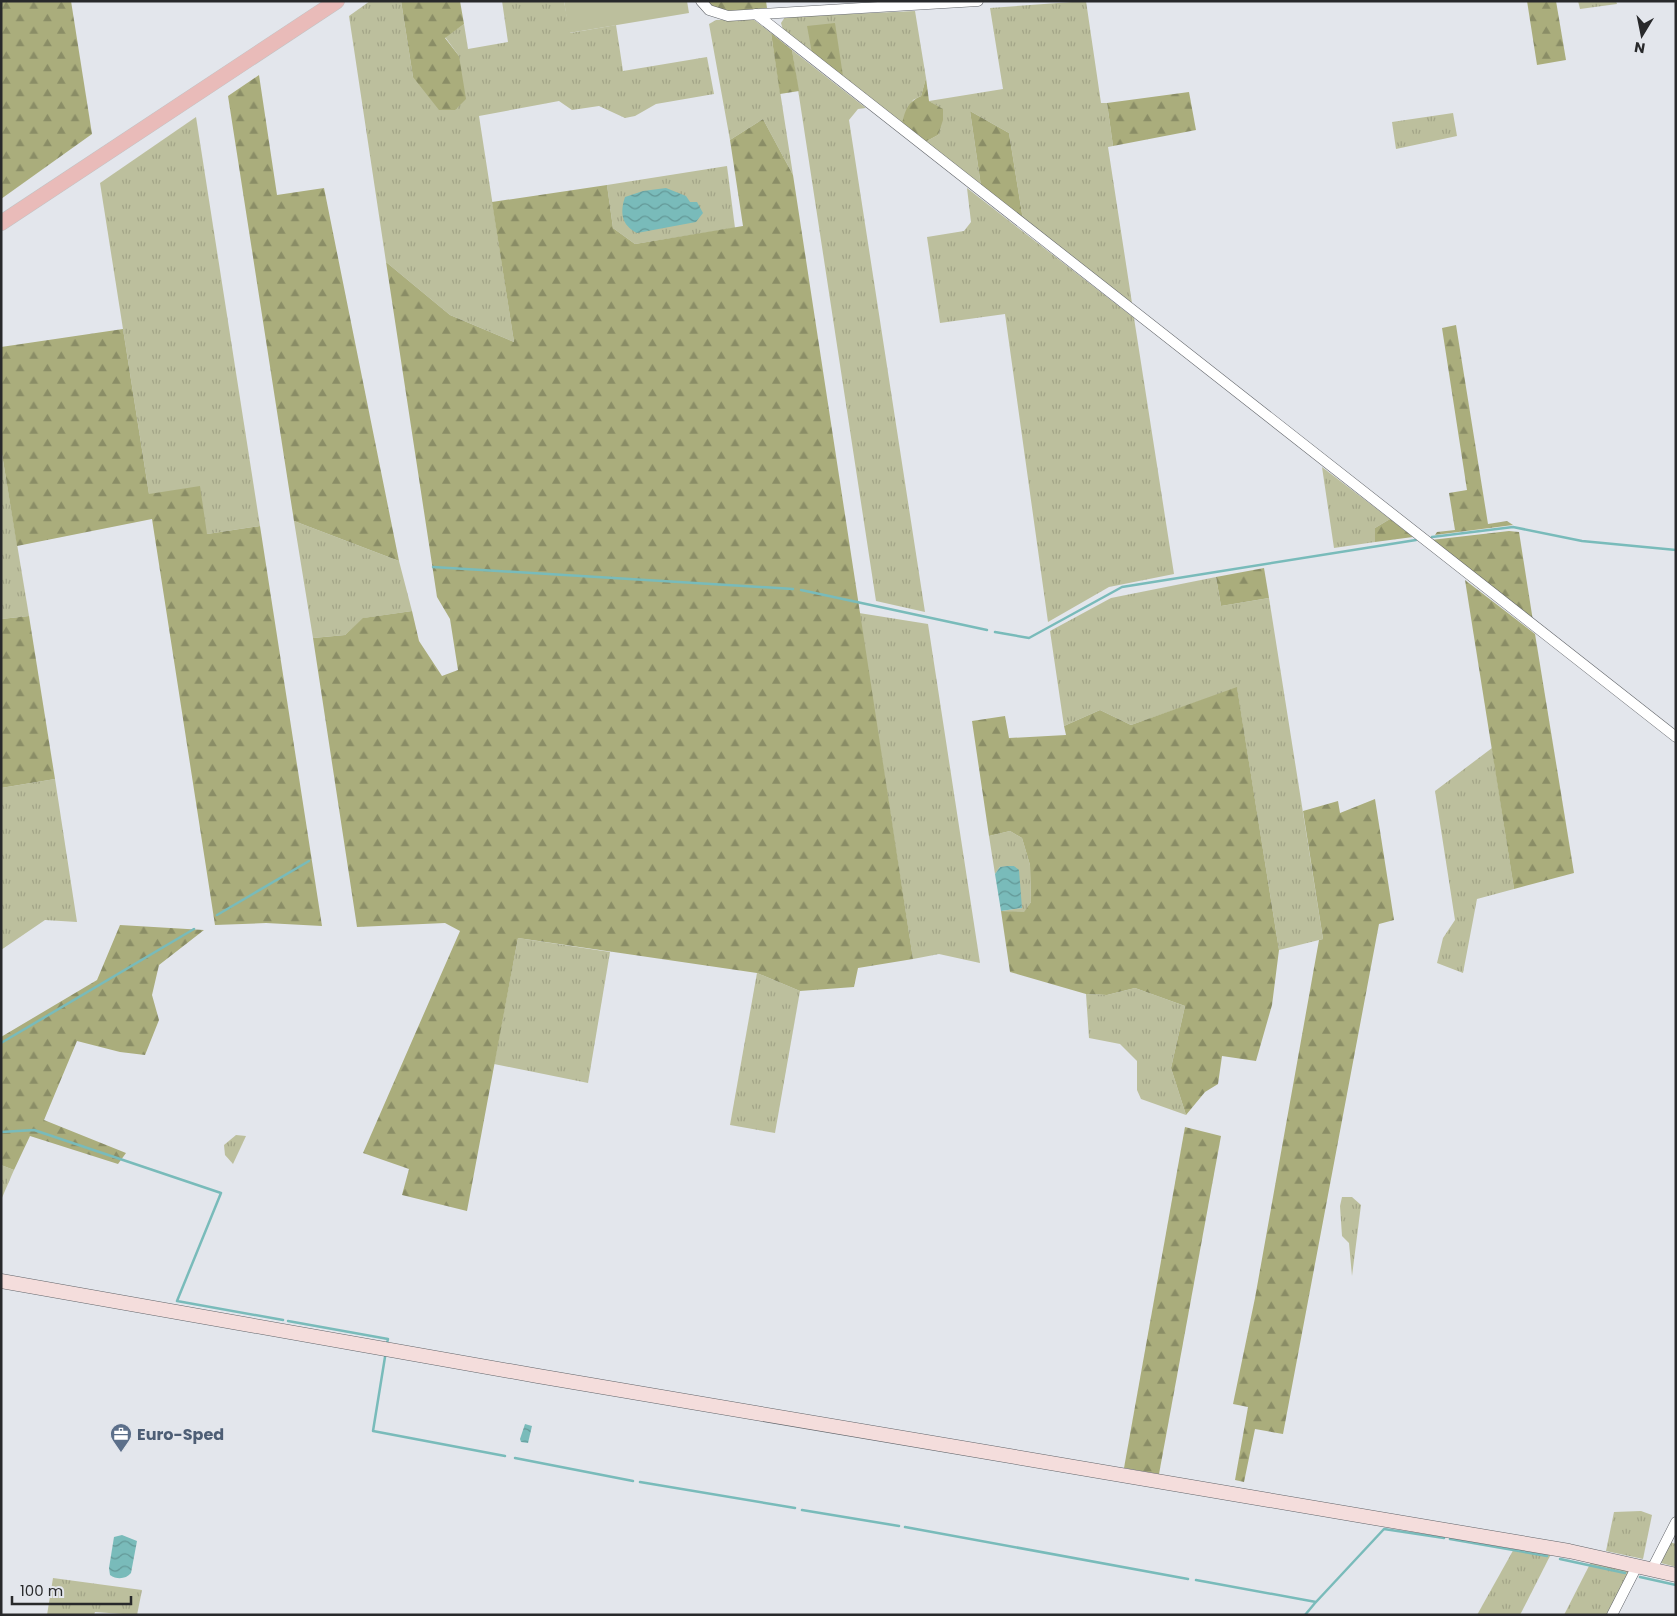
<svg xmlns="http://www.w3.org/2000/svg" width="1677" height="1616" viewBox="0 0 1677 1616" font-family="Poppins,sans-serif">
	<defs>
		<pattern id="grass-tufts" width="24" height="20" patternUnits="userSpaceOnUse" patternTransform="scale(1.25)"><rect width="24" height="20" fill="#bcbf9d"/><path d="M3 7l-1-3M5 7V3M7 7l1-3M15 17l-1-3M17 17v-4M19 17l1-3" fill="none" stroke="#a2a487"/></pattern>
		<pattern id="forest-firs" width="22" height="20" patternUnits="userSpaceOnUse" patternTransform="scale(1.25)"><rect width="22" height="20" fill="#aaad7c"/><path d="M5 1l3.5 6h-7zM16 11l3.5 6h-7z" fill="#8a8d66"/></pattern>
		<pattern id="water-waves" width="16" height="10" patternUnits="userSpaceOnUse" patternTransform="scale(1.25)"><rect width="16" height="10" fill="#79bbba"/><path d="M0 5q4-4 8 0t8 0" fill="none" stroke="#639897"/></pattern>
	</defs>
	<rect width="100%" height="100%" fill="#e3e6ec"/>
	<g fill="url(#grass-tufts)">
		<path d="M370,1H401L413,77L459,56L445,37L464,24L468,49L508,42L502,1H564L570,33L616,25L623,71L707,57L714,94L656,104L635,116L625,118L599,106L572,110L559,101L479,116L514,342L450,315L386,262L349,16Z"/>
		<path d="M1086,1L1101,103H1107L1113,146L1108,147L1132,303L1023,220L1009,133L970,111L981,186L925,142L938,135L942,109L929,101L1003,89L990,8Z"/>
		<path d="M1578,1H1616L1617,4L1580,9Z"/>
		<path d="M915,11L926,78L921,96L913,100L902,124L783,30L781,23L785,17Z"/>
		<path d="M753,19L771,33L793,175L763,119L730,140L709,24L716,20Z"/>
		<path d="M792,50L866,108L858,109L849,120L925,612L876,601Z"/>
		<path d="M1453,113L1457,136L1396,149L1392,122Z"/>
		<path d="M196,117L260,526L207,534L149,494L100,183Z"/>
		<path d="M727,166L735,228L635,244L613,228L607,185Z"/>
		<path d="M967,188L1134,318L1174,574L1109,587L1048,622L1005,314L940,323L927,237L964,231L971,222Z"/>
		<path d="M1,448L29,616L1,619Z"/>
		<path d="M1322,467L1390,519L1375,528V542L1334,548Z"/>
		<path d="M294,521L399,561L412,611L364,618L345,635L313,638Z"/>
		<path d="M1216,577L1221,606L1269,598L1323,939L1279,950L1237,688L1131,725L1100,710L1064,726L1050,631L1111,598Z"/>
		<path d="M859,613L928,624L980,963L939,954L913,959Z"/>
		<path d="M1492,748L1514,889L1477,899L1463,973L1437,963L1443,938L1455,920L1435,791Z"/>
		<path d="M55,779L77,922L45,920L1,950V788Z"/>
		<path d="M1010,831L1022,838L1030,865L1031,902L1024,913L1001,911L1022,908L1014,866L1000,867L995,874L989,836Z"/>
		<path d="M518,938L610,952L588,1083L494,1064Z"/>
		<path d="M757,973L800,991L775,1133L730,1125Z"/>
		<path d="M1135,988L1185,1006L1171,1068L1186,1115L1141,1099L1137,1090V1061L1120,1044L1089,1038L1086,994L1107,995Z"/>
		<path d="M236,1135L246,1136L233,1164L225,1155L224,1145Z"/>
		<path d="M1,1165L14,1170L1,1200Z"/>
		<path d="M1342,1197H1352L1361,1205L1352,1276L1349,1243L1342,1236L1340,1206Z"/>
		<path d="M1641,1511L1652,1515L1643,1559L1606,1551L1614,1512Z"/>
		<path d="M1670,1542L1676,1544V1567L1661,1563Z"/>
		<path d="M1515,1547L1551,1554L1520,1615H1477Z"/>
		<path d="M1591,1562L1631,1570L1608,1615H1564Z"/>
		<path d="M53,1578L142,1590L137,1615L95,1612L94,1615H47Z"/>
	</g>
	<g fill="url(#forest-firs)">
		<path d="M1,1H71L92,134L1,199Z"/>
		<path d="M401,1H460L464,24L445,38L459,56L466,99L455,110H439L413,77Z"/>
		<path d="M707,1H766L767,8C751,9 717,17 707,1Z"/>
		<path d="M1527,1H1556L1566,60L1537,65Z"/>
		<path d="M835,23L843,76L812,53L807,26Z"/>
		<path d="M771,33L792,50L799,91L780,94Z"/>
		<path d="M259,75L277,195L324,188L399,561L294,521L228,96Z"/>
		<path d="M926,78L929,101L943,109V120L938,135L925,142L902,124C905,110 908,102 921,96Z"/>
		<path d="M1189,92L1196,130L1113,146L1107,103Z"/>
		<path d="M970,111L1009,133L1023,220L981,186Z"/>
		<path d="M763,119L793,175L913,959L858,968L854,987L800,991L757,973L518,938L467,1211L402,1195L409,1169L363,1153L460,931L445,923L357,927L313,638L345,635L363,618L412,611L419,641L442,676L458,670L450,619L437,597L386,262L450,315L514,342L492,202L607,185L613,228L635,244L743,226L730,140Z"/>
		<path d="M1456,325L1488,524L1507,521L1513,525L1435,535L1437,532L1455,530L1449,493L1467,490L1442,328Z"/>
		<path d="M123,329L149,494L200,486L207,534L260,526L322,926L266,923L215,925L152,519L17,546L1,448V347Z"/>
		<path d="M1390,519L1413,537L1375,542V528Z"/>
		<path d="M1509,531L1519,532L1533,621L1431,540Z"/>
		<path d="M1264,568L1269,598L1221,606L1216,577Z"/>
		<path d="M1465,580L1535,634L1574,873L1514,889Z"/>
		<path d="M29,616L55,779L1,788V619Z"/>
		<path d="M1237,687L1279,950L1272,1005L1256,1061L1222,1056L1218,1084L1205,1092L1186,1115L1171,1068L1185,1006L1135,988L1107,995L1086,994L1010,972L1001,911L1024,912L1031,902L1030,865L1022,838L1010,831L989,836L972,721L1005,716L1009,738L1066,735L1064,726L1100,710L1131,725Z"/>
		<path d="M1375,799L1394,920L1379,924L1283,1434L1255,1429L1244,1482L1235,1480L1248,1407L1233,1404L1255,1298L1319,940L1323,939L1303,811L1338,801L1340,813Z"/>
		<path d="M120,925L204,930L159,965L152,995L159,1020L145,1055L120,1052L77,1041L44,1120L126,1153L118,1164L30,1136L14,1170L1,1165V1037L97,980Z"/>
		<path d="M1185,1127L1221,1136L1159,1474L1124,1468Z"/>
	</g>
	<path fill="#bcbf9d" d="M564,1H687L689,13L569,33Z"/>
	<g fill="url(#water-waves)">
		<path d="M666,188L686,196L690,202H697L703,213L696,222L637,233C621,225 620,212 625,197L643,191Z"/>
		<path d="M1007,866H1014L1019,870L1022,908L1001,911L995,874L1000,867Z"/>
		<path d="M525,1424L532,1426L528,1443L521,1442L520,1439Z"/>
		<path d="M122,1535L137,1541L131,1573C126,1579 117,1580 110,1575L109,1568L114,1537Z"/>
	</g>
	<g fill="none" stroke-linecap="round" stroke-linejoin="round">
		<g stroke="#79bbba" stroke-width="2.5">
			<path d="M1432,537L1513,527L1582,541L1676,550"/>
			<path d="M433,567L793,589"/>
			<path d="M801,590L987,630"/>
			<path d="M995,632L1029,638L1122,587L1416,540"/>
			<path d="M217,915L309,861"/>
			<path d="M1,1043L194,929"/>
			<path d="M1,1132L34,1130L221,1193L177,1301L283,1320"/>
			<path d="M288,1321L388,1339L387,1343"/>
			<path d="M385,1357L373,1431L505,1456"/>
			<path d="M515,1458L633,1481"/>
			<path d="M640,1482L795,1508"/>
			<path d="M802,1510L899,1526"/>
			<path d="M905,1527L1188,1579"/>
			<path d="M1450,1539L1547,1556"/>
			<path d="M1560,1559L1625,1573"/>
			<path d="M1640,1577L1676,1585"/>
			<path d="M1196,1580L1316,1602L1384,1529L1444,1538"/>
			<path d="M1305,1615L1315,1603"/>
		</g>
		<g stroke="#616469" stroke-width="11">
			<g id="street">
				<path d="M701,1L709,10L728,16L978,1"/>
				<path d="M756,14L1676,737"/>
				<path d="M1652,1569L1676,1522"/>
				<path d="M1612,1615L1637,1566"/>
			</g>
		</g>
		<g stroke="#616469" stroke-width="15">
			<path id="secondary" d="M1,1281L538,1376L1569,1551L1676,1575"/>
		</g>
		<g stroke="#c3c3c4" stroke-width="16">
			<path id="primary" d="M1,223L337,1"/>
		</g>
		<use href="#street" stroke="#fff" stroke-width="10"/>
		<use href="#secondary" stroke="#f4dddc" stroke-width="14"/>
		<use href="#primary" stroke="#e9bbb9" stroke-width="15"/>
	</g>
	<defs>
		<g id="office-pin" transform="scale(1.125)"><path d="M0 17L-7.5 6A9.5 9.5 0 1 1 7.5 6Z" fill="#5c6f8a" stroke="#e3e6ec"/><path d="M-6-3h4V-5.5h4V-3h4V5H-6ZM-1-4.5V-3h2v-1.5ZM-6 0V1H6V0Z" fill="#fff"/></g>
	</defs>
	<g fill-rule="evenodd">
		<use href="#office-pin" x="121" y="1434"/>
	</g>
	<g text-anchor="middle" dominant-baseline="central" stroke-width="4" stroke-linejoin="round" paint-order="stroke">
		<g font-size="16" font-weight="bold" fill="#4e5e75" stroke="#e3e6ec" text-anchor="start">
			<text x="137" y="1434">Euro-Sped</text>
		</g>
	</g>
	<rect width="1677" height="1616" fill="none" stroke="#28292b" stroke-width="5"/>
	<g transform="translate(1642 35) rotate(190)" stroke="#e3e6ec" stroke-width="4" paint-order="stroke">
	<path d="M0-4L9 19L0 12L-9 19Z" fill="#28292b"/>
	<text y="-8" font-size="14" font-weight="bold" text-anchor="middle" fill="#28292b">N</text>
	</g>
	<path d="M12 1596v8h119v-8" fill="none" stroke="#28292b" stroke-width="2.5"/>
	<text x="20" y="1596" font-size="15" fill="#28292b" stroke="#e3e6ec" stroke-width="4" paint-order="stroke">100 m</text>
</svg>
